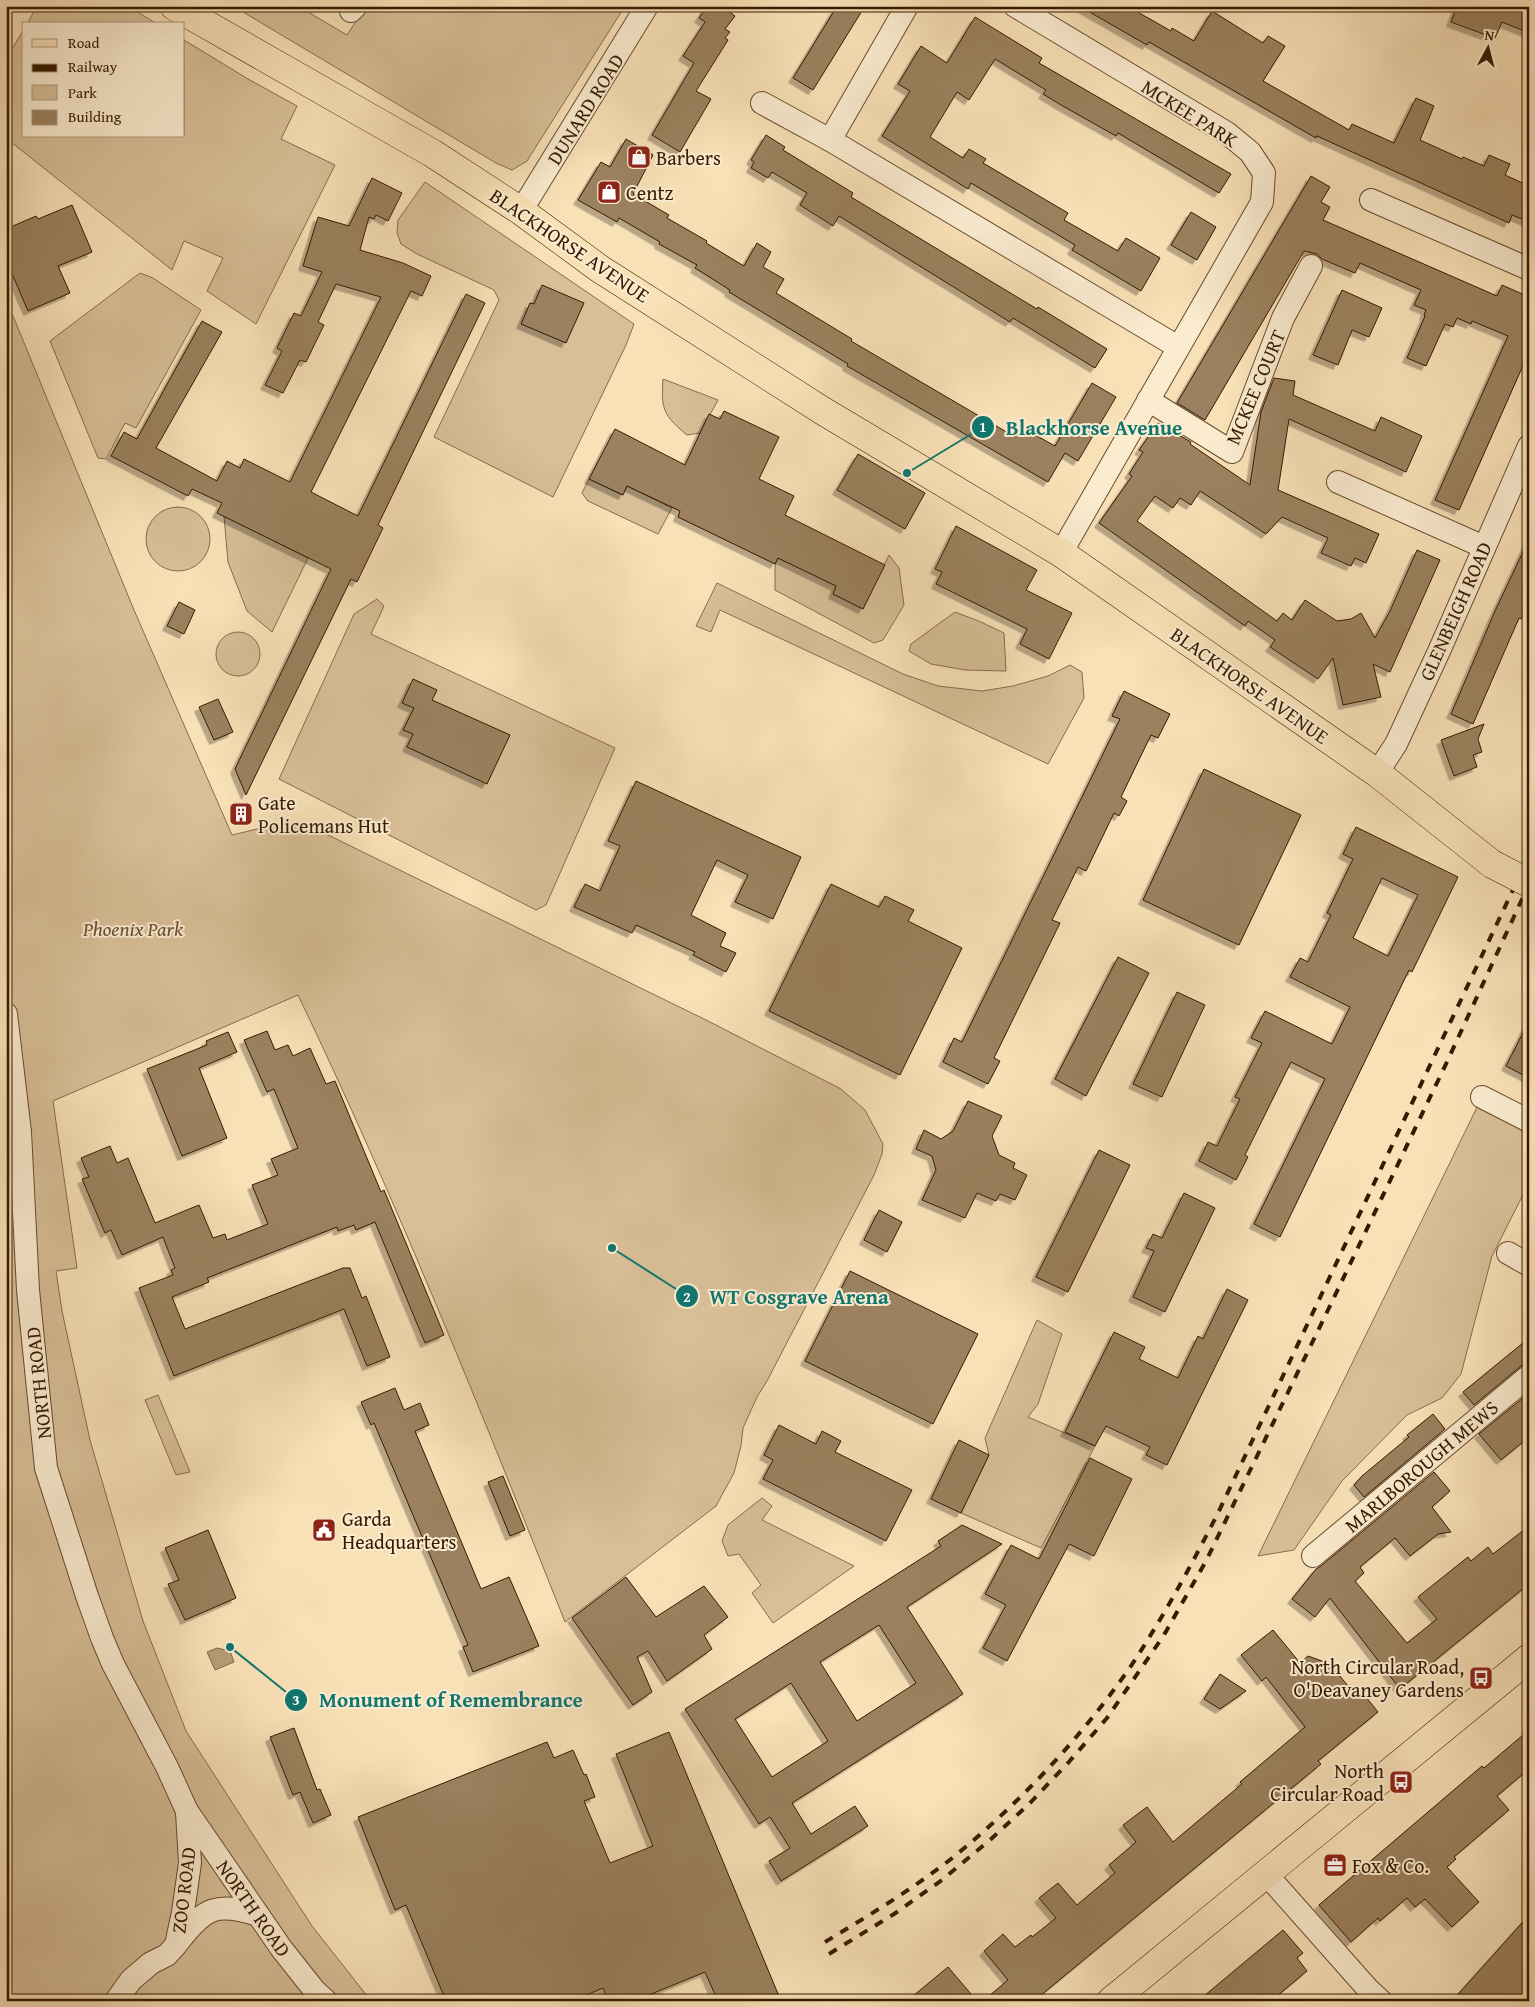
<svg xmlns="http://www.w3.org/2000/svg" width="1535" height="2007" viewBox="0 0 1535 2007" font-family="'Gentium Book Plus',serif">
	<defs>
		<filter id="shadow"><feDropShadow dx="-4.5" dy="4.5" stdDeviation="0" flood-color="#0004"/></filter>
	</defs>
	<rect width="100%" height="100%" fill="#f9e1b7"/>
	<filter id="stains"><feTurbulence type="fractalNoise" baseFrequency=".004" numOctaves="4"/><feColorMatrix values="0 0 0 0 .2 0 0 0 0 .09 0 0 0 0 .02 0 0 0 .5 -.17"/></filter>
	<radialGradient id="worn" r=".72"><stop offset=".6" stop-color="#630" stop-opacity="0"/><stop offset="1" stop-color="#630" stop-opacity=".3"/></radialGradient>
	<g fill="#d8bf98" stroke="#876c4c">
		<path d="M37,6H128L157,24H27Z"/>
		<path d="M236,6H298L347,35L366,6H625L527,161L512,170L496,163L243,12Z"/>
		<path d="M24,29V136H184V40L248,79L297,106L281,139L335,165L256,324L207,291L223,258L184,241L172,270L6,138V59Z"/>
		<path d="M425,182L634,324L626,345L553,497L434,437L499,300L494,290L417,254L401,244L397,233L398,220Z"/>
		<path d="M140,273L153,278L201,310L136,428L125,423L106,459L98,458L50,341Z"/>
		<path d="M6,299L134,610L232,835L270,826H305L326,834L708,1021L841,1089L865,1110L883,1144L882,1154L874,1175L767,1381L757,1397L743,1428L741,1446L734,1473L716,1506L565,1622C481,1411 396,1199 298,995L53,1101L77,1268L56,1271L62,1311L90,1440L143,1621L186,1731L312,1926L371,2001H6Z"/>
		<path d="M663,379L718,400L700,433L687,435C663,415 661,409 663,379Z"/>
		<path d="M589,479L622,495L627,486L672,508L658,534L588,501L582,493Z"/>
		<circle cx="178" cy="539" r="32"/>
		<path d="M224,516L308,558L272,632L247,611L228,562Z"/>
		<path d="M889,555L899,568L904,605L883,640L874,643L775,590V564L778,558L836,586L833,594L863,609Z"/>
		<path d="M717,583L903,674L938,686L982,691L1013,686L1048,676L1070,665L1082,672L1084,698L1048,764L720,610L711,632L696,626Z"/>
		<path d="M377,599L384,606L371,634L615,748L546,905L536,910L279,779L354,614Z"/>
		<path d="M955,612L981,622L1004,633L1006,671L965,670L931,664L909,651L911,644Z"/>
		<circle cx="238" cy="654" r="22"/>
		<path d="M1482,1097L1529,1121V1183L1492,1256L1461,1374L1442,1398L1407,1415L1342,1481L1294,1550L1258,1556Z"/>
		<path d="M1037,1320L1062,1334L1038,1404L1028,1417L1095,1446L1041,1548L961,1513L989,1455L985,1438Z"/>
		<path d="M158,1395L190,1472L176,1475L145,1400Z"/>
		<path d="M762,1498L772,1506L762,1520L854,1566L773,1623L752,1593L761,1585L739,1554L728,1556L722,1541L728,1525Z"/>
	</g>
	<path fill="#b79d79" stroke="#836949" d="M217,1648L230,1651L234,1662L215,1670L207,1652Z"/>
	<g fill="#9b815f" stroke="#361a00" fill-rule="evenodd" filter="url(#shadow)">
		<path d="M707,6H721L735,16L725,29L730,32L725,38L728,40L696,91L711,99L680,152L652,135L694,63L683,56L705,22L699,18Z"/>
		<path d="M837,6H865L813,90L793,78Z"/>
		<path d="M1079,6H1127L1171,31L1172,28L1194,41L1212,11L1263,43L1268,36L1285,46L1263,81L1349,130L1352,124L1394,143L1416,98L1434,106L1420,140L1462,159L1463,157L1484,166L1489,155L1510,164L1505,175L1529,186V222L1512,215L1509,223L1317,136L1316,138L1149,42L1147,45Z"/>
		<path d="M1457,6H1529V33L1502,22L1495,38L1467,28L1451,22Z"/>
		<path d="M975,17L1042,58L1039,63L1231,174L1219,193L1118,133L1116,136L1061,105L1043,94L1046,90L995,59L969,100L957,92L930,137L963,158L969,149L986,159L983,163L1068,213L1064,220L1118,251L1126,238L1160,258L1141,291L1072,250L1075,245L971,183L968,189L882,136L910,91L898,84L921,46L947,63Z"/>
		<path d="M766,135L785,147L783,150L853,193L851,197L1037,309L1038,307L1107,349L1095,368L1013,318L1010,322L839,216L833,226L800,205L807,193L772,172L768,178L751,168L754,162L751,160Z"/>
		<path d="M626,139L653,155L633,194L669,215L667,218L707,241L706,243L744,266L757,243L771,252L763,267L784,279L776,293L852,339L851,341L1015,437L1021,427L1055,446L1092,383L1116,397L1078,461L1065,453L1048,482L847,366L848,364L729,292L730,290L695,268L697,265L659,244L660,242L619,218L617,222L578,200L601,162L610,167Z"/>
		<path d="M1311,176L1330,187L1321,202L1330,207L1323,220L1497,296L1502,285L1529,297V352L1459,510L1435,500L1508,336L1472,321L1471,324L1457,318L1453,327L1445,324L1426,366L1407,358L1425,316L1424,315L1426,310L1414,305L1421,290L1360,263L1355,273L1322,259L1317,254L1304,251L1205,420L1177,403Z"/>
		<path d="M372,178L402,193L388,221L376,215L374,219L369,217L360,250L403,263L431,276L422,296L411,291L311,492L358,516L466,294L485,303L378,525L383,528L357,582L351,579L246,795L235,769L331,569L217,513L222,503L192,489L188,496L111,456L124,432L137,439L202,321L222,332L156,448L217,481L227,461L240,468L244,459L290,482L381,297L336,284L318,322L324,325L306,362L300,360L283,393L265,385L282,351L277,348L294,313L301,316L322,272L303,266L318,217L349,226Z"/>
		<path d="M72,205L92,252L58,266L70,293L28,311L6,260V229L36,216L38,219Z"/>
		<path d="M1191,212L1216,227L1197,260L1171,245Z"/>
		<path d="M542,285L584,303L566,343L521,324L530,303L534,304Z"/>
		<path d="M1342,290L1382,308L1369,337L1352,330L1338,365L1313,355Z"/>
		<path d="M1274,378L1295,381L1293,395L1375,431L1381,417L1422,436L1406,472L1289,419L1278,490L1379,534L1366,563L1355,558L1351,566L1321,553L1328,538L1282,517L1266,534L1200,491L1191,505L1180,498L1173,508L1155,496L1137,521L1277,621L1283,613L1292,620L1305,600L1337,621L1351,619L1361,613L1375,638L1390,611L1417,550L1440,560L1390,672L1373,664L1381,697L1343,705L1333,658L1318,679L1270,647L1275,640L1248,621L1245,626L1099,523L1132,476L1129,474L1143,452L1139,450L1158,423L1191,442L1190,444L1250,485L1261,412Z"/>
		<path d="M724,411L779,437L759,479L794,496L785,515L885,565L863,609L833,594L836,586L778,558L775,564L678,517L680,511L627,486L623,495L589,479L615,429L685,465L709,414L720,419Z"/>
		<path d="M858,454L925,493L905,529L837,490Z"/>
		<path d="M956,526L1037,570L1026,590L1072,613L1049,659L1020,644L1027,629L936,584L942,572L935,569Z"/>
		<path d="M1529,539V602L1521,619L1519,618L1473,724L1451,714L1495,611Z"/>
		<path d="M179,602L195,610L184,634L167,626Z"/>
		<path d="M413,679L437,690L432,700L510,735L487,784L407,747L413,734L403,730L414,708L402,703Z"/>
		<path d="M1124,691L1170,714L1158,738L1151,735L1121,797L1127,801L1119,816L1114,813L1086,871L1078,867L1066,892L1052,920L1060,923L994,1058L1000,1061L988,1084L943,1062L954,1038L962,1042L1042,879L1120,719L1112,716Z"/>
		<path d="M218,699L233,732L214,740L199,707Z"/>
		<path d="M1484,724L1478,739L1482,752L1473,755L1477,767L1454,776L1441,740Z"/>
		<path d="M1204,769L1301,815L1239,945L1143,900Z"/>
		<path d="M636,781L801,857L773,919L735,902L748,875L717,860L691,915L726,933L720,946L736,953L726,972L693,955L695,952L636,925L632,933L574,907L585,884L600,891L620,846L608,841Z"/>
		<path d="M1356,827L1458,877L1412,972L1409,970L1280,1237L1254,1224L1325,1079L1291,1062L1245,1155L1248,1157L1236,1180L1199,1161L1208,1142L1217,1146L1240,1099L1235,1097L1262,1043L1251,1038L1265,1011L1332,1044L1350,1007L1290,977L1300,958L1308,962L1331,915L1327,913L1353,859L1343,854ZM1382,878L1418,895L1388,956L1353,938Z"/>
		<path d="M831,884L879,907L885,896L914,910L908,921L962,948L900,1075L769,1011Z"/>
		<path d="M1118,957L1149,973L1086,1096L1055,1079Z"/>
		<path d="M1177,992L1205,1005L1162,1097L1133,1084Z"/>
		<path d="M1529,1021V1078L1506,1066Z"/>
		<path d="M267,1031L275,1050L288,1045L293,1056L310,1048L326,1084L335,1081L381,1192L384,1190L444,1335L425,1343L375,1222L356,1230L354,1225L338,1231L337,1227L207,1278L209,1282L172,1297L185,1329L343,1268H350L362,1298L366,1296L390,1357L367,1366L344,1309L174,1376L139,1288L173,1275L171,1270L175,1268L163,1237L122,1255L111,1230L105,1233L82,1179L89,1177L81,1158L110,1146L117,1163L128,1158L155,1223L199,1205L213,1238L225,1234L227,1240L268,1224L252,1185L278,1175L271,1159L298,1148L274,1089L267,1092L244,1040Z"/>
		<path d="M228,1032L237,1052L199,1068L227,1138L182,1156L147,1069L207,1045L206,1041Z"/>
		<path d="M968,1101L1002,1116L992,1136L999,1155L1015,1163L1013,1168L1027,1175L1015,1200L1000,1194L996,1201L977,1193L965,1218L922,1200L936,1170L932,1156L916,1149L924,1130L941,1139L953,1131Z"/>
		<path d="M1099,1150L1130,1165L1068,1292L1036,1277Z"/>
		<path d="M1184,1193L1215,1208L1165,1312L1133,1297L1154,1251L1146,1248L1153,1234L1162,1238Z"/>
		<path d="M879,1210L902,1222L887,1252L864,1240Z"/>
		<path d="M850,1271L978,1334L933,1424L805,1361Z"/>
		<path d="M1227,1289L1248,1300L1167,1465L1146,1455L1150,1447L1106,1426L1095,1446L1065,1432L1114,1332L1145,1347L1139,1359L1178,1378L1198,1336L1203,1339Z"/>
		<path d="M1529,1338V1363L1521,1366L1474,1405L1463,1392Z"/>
		<path d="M395,1388L404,1410L420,1403L429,1425L415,1431L481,1589L509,1577L539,1646L473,1672L463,1647L468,1645L374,1423L371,1425L361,1402Z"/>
		<path d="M1529,1393V1437L1501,1460L1479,1434Z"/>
		<path d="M1433,1414L1445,1429L1364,1497L1354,1485L1362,1476L1409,1437L1407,1435Z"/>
		<path d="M779,1425L816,1444L822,1431L841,1441L835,1452L912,1490L886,1541L763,1479L773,1460L764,1455Z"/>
		<path d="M959,1440L989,1455L961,1513L931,1499Z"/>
		<path d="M1090,1458L1132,1479L1094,1556L1069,1544L1007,1661L983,1648L1006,1605L985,1594L1011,1545L1039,1559Z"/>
		<path d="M1434,1472L1450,1491L1432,1507L1451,1532L1438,1534L1410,1556L1395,1538L1360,1567L1364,1573L1355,1581L1407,1643L1437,1619L1418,1597L1468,1557L1471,1561L1488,1547L1493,1554L1529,1526V1584L1400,1689L1330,1598L1315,1617L1292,1599L1316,1569L1321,1566Z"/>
		<path d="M503,1476L525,1530L510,1536L488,1482Z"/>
		<path d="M962,1525L1002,1544L907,1607L963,1694L792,1803L811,1834L855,1806L868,1826L781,1881L769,1861L790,1848L770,1817L759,1824L685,1709L941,1546L938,1541ZM879,1625L916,1683L857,1721L820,1662ZM791,1683L828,1741L772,1777L735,1719Z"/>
		<path d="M208,1530L236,1598L185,1620L168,1584L179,1580L165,1548Z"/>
		<path d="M626,1577L656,1617L704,1586L728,1617L704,1635L712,1649L667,1681L648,1651L637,1657L652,1692L633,1705L572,1618Z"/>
		<path d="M1273,1630L1300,1663L1308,1656L1330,1664L1353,1692L1358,1687L1378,1712L1318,1761L1321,1764L1034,2001H983L1008,1980L984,1951L1003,1934L1015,1947L1031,1935L1032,1937L1056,1918L1039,1898L1058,1883L1077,1905L1115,1873L1109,1865L1136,1842L1123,1825L1147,1807L1173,1842L1242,1784L1240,1782L1305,1727L1266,1677L1262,1681L1241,1655Z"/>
		<path d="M1220,1674L1246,1691L1220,1709L1204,1699Z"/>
		<path d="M294,1728L317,1790L320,1789L331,1815L313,1823L300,1792L293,1795L270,1737Z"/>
		<path d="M1529,1730V1769L1497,1796L1509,1810L1454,1857L1456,1859L1447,1867L1479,1902L1452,1927L1425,1899L1415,1907L1407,1898L1380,1921L1378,1918L1351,1942L1319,1905L1482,1766L1484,1768Z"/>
		<path d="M669,1732L781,2001H718L705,1972L634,2001H608L603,1988L572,2001H446L406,1905L395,1910L358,1817L547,1742L554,1758L573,1750L584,1775L586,1774L595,1797L584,1801L610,1863L653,1846L616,1754Z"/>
		<path d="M1529,1915V2001H1452Z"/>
		<path d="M1283,1930L1303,1953L1297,1958L1307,1971L1271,2001H1198Z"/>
		<path d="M948,1967L977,2001H907Z"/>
	</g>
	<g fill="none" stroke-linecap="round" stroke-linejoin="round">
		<g stroke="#674c2e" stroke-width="24">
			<g id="minor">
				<path d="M1015,6L1227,133L1250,152L1264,173L1262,202L1061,553"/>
				<path d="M351,11L356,6"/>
				<path d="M762,103L830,140L1178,347"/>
				<path d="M830,140L907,6"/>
				<path d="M1371,200L1529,269"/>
				<path d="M521,211L647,6"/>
				<path d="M1148,400L1232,452L1283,318L1311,266"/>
				<path d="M1338,482L1484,547"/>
				<path d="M1377,773L1396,744L1440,649L1529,446"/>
				<path d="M6,1014L20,1132L28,1290L46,1468L87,1596L102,1638L113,1664L167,1767L187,1811L281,1948L315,1991L326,2001"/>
				<path d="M1482,1097L1529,1121"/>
				<path d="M1508,1253L1529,1265"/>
				<path d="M1313,1556L1529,1376"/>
				<path d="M1267,1875L1368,1989L1381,2001"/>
				<path d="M179,1941C205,1907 217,1902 258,1915"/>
				<path d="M116,2001L131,1980L151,1963L167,1955L176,1945L183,1912L190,1863L187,1812"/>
			</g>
		</g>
		<g stroke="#361a00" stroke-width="29">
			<g id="major">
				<path d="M174,6L432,153L521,211L600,269L823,411L1061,553L1377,773L1492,864"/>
				<path d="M1111,2001L1529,1658"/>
			</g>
		</g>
		<use href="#minor" stroke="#fbecd0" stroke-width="22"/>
		<use href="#major" stroke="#f9e1b7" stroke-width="28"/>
		<g stroke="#361a00" stroke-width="4" stroke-dasharray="9 9" stroke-linecap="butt">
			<path d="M825,1942C868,1916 911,1890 951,1859C1019,1804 1081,1738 1131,1666C1164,1616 1192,1564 1219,1511L1529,856"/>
			<path d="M829,1954L894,1914L942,1880L990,1840L1029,1804L1068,1763L1107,1718L1164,1635L1206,1561L1328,1310L1446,1064L1529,884"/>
		</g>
		<g stroke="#361a00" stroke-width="29" stroke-linecap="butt">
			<path id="major-bridge" d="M1492,864L1529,883"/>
		</g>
		<use href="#major-bridge" stroke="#f9e1b7" stroke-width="28"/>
	</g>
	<defs>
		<g id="shop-square" transform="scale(1.25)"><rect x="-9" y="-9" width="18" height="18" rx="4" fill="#8f2418" stroke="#fbecd0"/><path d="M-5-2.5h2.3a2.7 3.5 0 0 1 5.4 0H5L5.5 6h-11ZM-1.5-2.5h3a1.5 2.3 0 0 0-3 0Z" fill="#fff"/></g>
		<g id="building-square" transform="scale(1.25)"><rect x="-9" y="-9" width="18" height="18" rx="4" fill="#8f2418" stroke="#fbecd0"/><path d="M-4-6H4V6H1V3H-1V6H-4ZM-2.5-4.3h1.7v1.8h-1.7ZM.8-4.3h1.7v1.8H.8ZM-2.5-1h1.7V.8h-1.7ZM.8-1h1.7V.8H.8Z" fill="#fff"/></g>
		<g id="civic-square" transform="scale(1.25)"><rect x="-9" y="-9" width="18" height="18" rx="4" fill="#8f2418" stroke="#fbecd0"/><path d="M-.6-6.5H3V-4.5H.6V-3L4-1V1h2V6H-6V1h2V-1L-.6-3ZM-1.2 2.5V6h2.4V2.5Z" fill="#fff"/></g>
		<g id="bus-square" transform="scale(1.25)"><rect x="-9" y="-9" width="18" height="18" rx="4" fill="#8f2418" stroke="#fbecd0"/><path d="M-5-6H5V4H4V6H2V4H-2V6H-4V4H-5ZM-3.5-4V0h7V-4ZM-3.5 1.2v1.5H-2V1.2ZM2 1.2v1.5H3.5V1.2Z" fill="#fff"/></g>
		<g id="office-square" transform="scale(1.25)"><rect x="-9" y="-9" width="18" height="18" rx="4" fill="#8f2418" stroke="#fbecd0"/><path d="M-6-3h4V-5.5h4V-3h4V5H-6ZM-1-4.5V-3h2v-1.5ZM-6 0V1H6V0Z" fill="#fff"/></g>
	</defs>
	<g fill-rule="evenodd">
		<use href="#shop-square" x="639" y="157"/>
		<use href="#shop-square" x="609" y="192"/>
		<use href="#building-square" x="241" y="814"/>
		<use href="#civic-square" x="324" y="1530"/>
		<use href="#bus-square" x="1481" y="1678"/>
		<use href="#bus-square" x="1401" y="1782"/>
		<use href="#office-square" x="1335" y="1865"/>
	</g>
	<g text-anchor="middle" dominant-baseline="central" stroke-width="4" stroke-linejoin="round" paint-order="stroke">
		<g font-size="20" fill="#361a00" stroke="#fbecd0">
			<text transform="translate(585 109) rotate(-58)">DUNARD ROAD</text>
			<text transform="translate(1190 113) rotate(32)">MCKEE PARK</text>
			<text transform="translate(570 245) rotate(34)">BLACKHORSE AVENUE</text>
			<text transform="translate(1255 387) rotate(-67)">MCKEE COURT</text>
			<text transform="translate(1455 611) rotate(-66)">GLENBEIGH ROAD</text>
			<text transform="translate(1250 685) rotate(35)">BLACKHORSE AVENUE</text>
			<text transform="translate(38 1383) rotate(-96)">NORTH ROAD</text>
			<text transform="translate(1421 1466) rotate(-40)">MARLBOROUGH MEWS</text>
			<text transform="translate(183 1890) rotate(-83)">ZOO ROAD</text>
			<text transform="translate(254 1908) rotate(55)">NORTH ROAD</text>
		</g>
		<g font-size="20" fill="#361a00" stroke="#fbecd0" text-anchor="start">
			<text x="656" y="157">Barbers</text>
			<text x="626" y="192">Centz</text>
			<text x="258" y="802">Gate<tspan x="258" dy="23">Policemans Hut</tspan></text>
			<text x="342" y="1518">Garda<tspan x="342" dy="23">Headquarters</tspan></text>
			<text x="1464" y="1666" text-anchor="end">North Circular Road,<tspan x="1464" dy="23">O'Deavaney Gardens</tspan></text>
			<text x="1384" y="1770" text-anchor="end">North<tspan x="1384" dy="23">Circular Road</tspan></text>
			<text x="1352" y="1865">Fox &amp; Co.</text>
		</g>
		<g font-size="20" font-style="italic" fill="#674c2e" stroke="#fbecd0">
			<text x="133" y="928">Phoenix Park</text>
		</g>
	</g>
	<path fill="none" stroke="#0f766e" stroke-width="2" d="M907 473L983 427M612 1248L687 1296M230 1647L296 1700"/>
	<g fill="#0f766e" stroke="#fbecd0" stroke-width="2">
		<circle cx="907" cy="473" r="5"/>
		<circle cx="612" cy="1248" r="5"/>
		<circle cx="230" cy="1647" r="5"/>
		<circle cx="983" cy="427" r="12"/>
		<circle cx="687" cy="1296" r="12"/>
		<circle cx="296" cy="1700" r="12"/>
	</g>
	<g font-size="15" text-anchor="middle" font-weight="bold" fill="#fff">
		<text x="983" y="432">1</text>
		<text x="687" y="1302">2</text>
		<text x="296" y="1705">3</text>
	</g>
	<g font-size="21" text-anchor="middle" font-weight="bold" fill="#0f766e" stroke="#fbecd0" stroke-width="4" stroke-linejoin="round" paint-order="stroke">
		<text x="1094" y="435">Blackhorse Avenue</text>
		<text x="799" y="1304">WT Cosgrave Arena</text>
		<text x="451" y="1707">Monument of Remembrance</text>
	</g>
	<rect width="1535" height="2007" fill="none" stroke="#f9e1b7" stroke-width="25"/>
	<rect x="8" y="8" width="1520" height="1992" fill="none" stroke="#361a00" stroke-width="2.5"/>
	<rect x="12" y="12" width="1510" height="1982" fill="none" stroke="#361a00"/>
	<rect x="22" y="22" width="162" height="115" fill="#fbecd0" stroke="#ac987d"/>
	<rect x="32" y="39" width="25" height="8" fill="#f9e1b7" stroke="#ac987d"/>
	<text x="68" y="48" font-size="15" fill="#361a00">Road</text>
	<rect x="32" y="64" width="25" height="8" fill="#361a00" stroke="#ac987d"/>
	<text x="68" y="72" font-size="15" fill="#361a00">Railway</text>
	<rect x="32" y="85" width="25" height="15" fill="#d8bf98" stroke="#ac987d"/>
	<text x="68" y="98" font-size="15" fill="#361a00">Park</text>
	<rect x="32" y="110" width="25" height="15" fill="#9b815f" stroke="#ac987d"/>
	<text x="68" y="122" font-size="15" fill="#361a00">Building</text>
	<g transform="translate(1488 48) rotate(7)" stroke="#fbecd0" stroke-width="4" paint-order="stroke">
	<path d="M0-4L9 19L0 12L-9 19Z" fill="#361a00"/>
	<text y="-8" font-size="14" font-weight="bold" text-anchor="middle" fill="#361a00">N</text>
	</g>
	<rect width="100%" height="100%" filter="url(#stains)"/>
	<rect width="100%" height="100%" fill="url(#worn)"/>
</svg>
